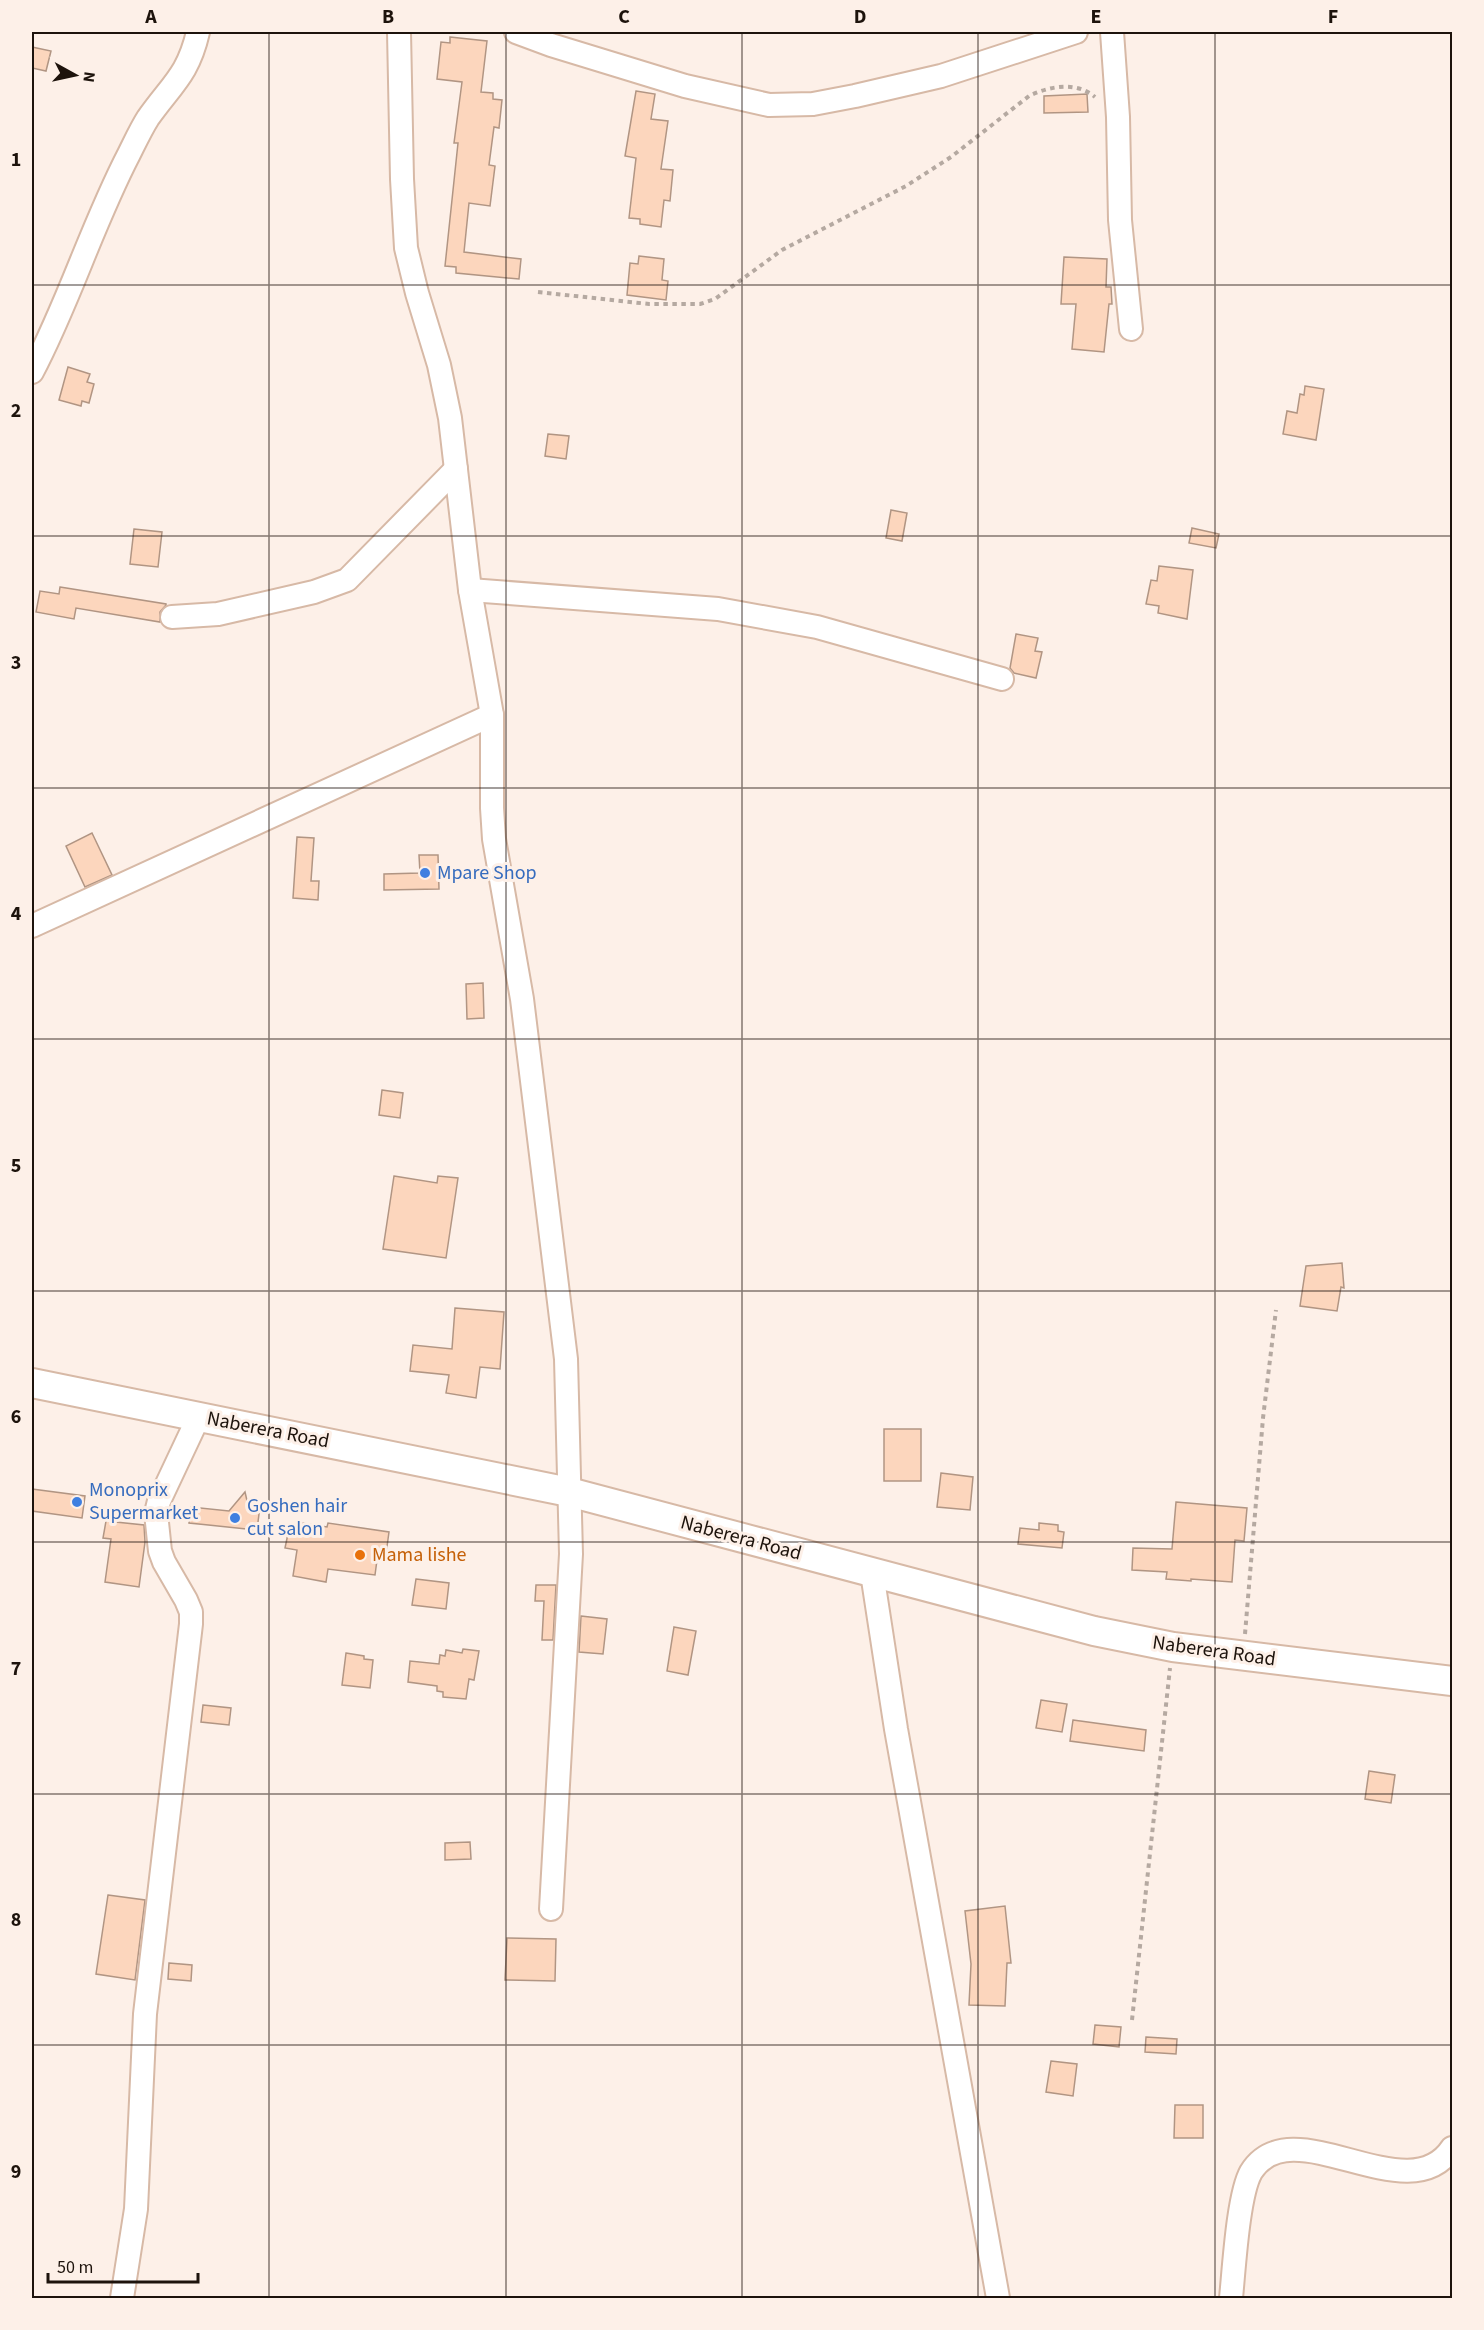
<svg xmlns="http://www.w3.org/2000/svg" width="1484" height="2330" viewBox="0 0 1484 2330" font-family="'Source Sans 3',sans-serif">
	<rect width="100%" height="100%" fill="#fdf0e8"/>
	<g fill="#fcd6bd" stroke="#b19583" stroke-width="1.5">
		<path d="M450,37L487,41L481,92L493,93V99L502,100L499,128L494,127L489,165L495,166L490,206L469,203L464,252L521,259L519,279L456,273V267L445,266L458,143H454L462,82L437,79L441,42L450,43Z"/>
		<path d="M32,47L51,51L46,71L32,68Z"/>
		<path d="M636,91L655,94L651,119L668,121L661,169L673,170L670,201L664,200L661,227L640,224V219L629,218L636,158L625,156Z"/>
		<path d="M1087,94L1088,112L1044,113V96Z"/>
		<path d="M639,256L664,259L662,280L668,281L666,300L627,295L630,263L638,264Z"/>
		<path d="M1064,257L1107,259L1106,287H1111L1112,304H1109L1104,352L1072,349L1076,304H1061Z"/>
		<path d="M68,367L90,374L87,382L94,384L89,403L82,401L81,406L59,400Z"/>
		<path d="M1305,386L1324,389L1316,440L1283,434L1287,411L1297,413L1300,394L1304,395Z"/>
		<path d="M548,434L569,436L566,459L545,456Z"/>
		<path d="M891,510L907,513L902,541L886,538Z"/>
		<path d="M1192,528L1219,534L1216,548L1189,543Z"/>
		<path d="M134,529L162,532L158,567L130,564Z"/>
		<path d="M1159,566L1193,570L1187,619L1158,613L1159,606L1146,604L1151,580L1157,581Z"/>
		<path d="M60,587L166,604V605L160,612V622L76,608L74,619L36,612L40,591L59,594Z"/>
		<path d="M1016,634L1038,638L1035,651L1042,652L1036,678L1014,673L1010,668Z"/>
		<path d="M92,833L112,875L85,887L66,846Z"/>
		<path d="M297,837L314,838L311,881H319L318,900L293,898Z"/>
		<path d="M419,855H438L439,889L384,890V874L420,873Z"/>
		<path d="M483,983L484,1018L467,1019L466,984Z"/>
		<path d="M382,1090L403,1093L400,1118L379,1115Z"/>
		<path d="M394,1176L437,1183L438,1176L458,1178L446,1258L383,1249Z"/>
		<path d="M1342,1263L1344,1288L1341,1287L1337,1311L1300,1306L1306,1266Z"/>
		<path d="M455,1308L504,1312L500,1369L480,1367L476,1398L446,1393L449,1375L410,1371L413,1345L452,1349Z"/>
		<rect x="884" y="1429" width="37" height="52"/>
		<path d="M941,1473L973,1477L970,1510L937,1507Z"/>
		<path d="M32,1489L85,1496L82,1518L32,1511Z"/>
		<path d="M245,1492L248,1505L260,1506L257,1530L189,1523L191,1507L229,1511Z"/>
		<path d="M1176,1502L1247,1508L1244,1541L1235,1540L1232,1582L1191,1579V1581L1166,1579L1167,1572L1132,1570L1133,1548L1172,1549Z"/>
		<path d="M106,1521L144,1525L145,1542L139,1587L105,1582L111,1539L103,1538Z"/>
		<path d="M302,1523L327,1527L328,1523L389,1532L385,1561L377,1560L375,1575L328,1569L326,1582L293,1576L297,1550L285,1548L289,1529L298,1531Z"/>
		<path d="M1039,1523L1058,1525V1531L1064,1532L1062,1548L1018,1544L1020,1528L1039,1530Z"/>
		<path d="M416,1579L449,1583L446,1609L412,1605Z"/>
		<path d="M536,1585H556L553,1640H542L544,1601H535Z"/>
		<path d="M581,1616L607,1619L603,1654L579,1652Z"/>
		<path d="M674,1627L696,1631L688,1675L667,1671Z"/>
		<path d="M463,1649L479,1651L474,1680L469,1679L466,1699L443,1697V1692L437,1691V1686L408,1682L410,1661L439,1664L440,1655L445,1656L446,1650L462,1653Z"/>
		<path d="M346,1653L364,1656V1659L373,1660L370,1688L342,1685Z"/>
		<path d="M1041,1700L1067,1704L1062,1732L1036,1728Z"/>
		<path d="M203,1705L231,1708L229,1725L201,1722Z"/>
		<path d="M1073,1720L1146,1730L1144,1751L1070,1741Z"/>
		<path d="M1369,1771L1395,1775L1391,1803L1365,1799Z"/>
		<path d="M470,1842L471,1859L445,1860V1843Z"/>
		<path d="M108,1895L145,1900L135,1980L96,1974Z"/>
		<path d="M1005,1906L1011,1963H1007L1005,2006L969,2005L971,1964L965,1911Z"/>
		<path d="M507,1938L556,1939L555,1981L505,1980Z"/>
		<path d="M169,1963L192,1965L191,1981L168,1979Z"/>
		<path d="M1095,2025L1121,2027L1119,2047L1093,2044Z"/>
		<path d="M1146,2037L1177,2039L1176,2054L1145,2052Z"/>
		<path d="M1051,2061L1077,2064L1073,2096L1046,2092Z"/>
		<path d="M1175,2105H1203V2138H1174Z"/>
	</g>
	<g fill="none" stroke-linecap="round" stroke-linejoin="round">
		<g stroke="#d7b9a6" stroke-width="26">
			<g id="minor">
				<path d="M399,32L402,179L406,248L417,293L439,365L450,418L470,590L492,715V808L494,839L522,999L566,1359L571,1554L551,1909"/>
				<path d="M516,32L551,45L685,86L769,105L813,104L855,96L941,76L1076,32"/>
				<path d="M1112,32L1118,117L1120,220L1131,329"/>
				<path d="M32,372C69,302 92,225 129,154C135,142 141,129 148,118C172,84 188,75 198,32"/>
				<path d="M470,590L718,609L817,627L1002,679"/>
				<path d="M172,617L218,614L314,592L347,580L456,469"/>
				<path d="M32,926L492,715"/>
				<path d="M872,1573L896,1729L998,2298"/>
				<path d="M122,2298L136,2209L145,2014L191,1624V1612L186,1600L164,1562L160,1551L156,1513L159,1501L199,1416"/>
				<path d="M1231,2298C1234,2269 1238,2195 1251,2172C1292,2106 1408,2215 1452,2148"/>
			</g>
		</g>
		<g stroke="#d7b9a6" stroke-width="32">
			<path id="tertiary" d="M32,1383L569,1492L1094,1631L1173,1647L1452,1681"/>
		</g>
		<g stroke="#b5a9a1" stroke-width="4" stroke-dasharray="4.5 4.5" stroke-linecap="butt">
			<path d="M538,292L649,304H700L715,299L782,250L906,186L951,157L1029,96C1050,86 1076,81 1095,97"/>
			<path d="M1245,1634L1263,1418L1276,1310"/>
			<path d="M1132,2020L1170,1668"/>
		</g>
		<use href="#minor" stroke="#fff" stroke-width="22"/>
		<use href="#tertiary" stroke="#fff" stroke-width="28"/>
	</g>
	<path fill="none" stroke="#1d130c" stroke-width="1.5" stroke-opacity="0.55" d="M269,32V2298M506,32V2298M742,32V2298M978,32V2298M1215,32V2298M32,285H1452M32,536H1452M32,788H1452M32,1039H1452M32,1291H1452M32,1542H1452M32,1794H1452M32,2045H1452"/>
	<g fill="#3f7fe0" stroke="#fdf0e8" stroke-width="2">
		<circle cx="425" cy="873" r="6"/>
		<circle cx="77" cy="1502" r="6"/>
		<circle cx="235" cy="1518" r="6"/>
	</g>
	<circle fill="#e8710a" stroke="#fdf0e8" stroke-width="2" cx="360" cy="1555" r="6"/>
	<g text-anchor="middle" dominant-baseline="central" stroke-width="6" stroke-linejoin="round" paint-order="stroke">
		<g font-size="20" fill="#366cbe" stroke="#fdf0e8" text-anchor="start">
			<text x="437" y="873">Mpare Shop</text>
			<text x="89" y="1490">Monoprix<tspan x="89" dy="23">Supermarket</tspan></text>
			<text x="247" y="1506">Goshen hair<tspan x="247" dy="23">cut salon</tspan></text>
		</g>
		<g font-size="20" fill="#1d130c" stroke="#fdf0e8">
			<text transform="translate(268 1430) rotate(11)">Naberera Road</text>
			<text transform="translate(741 1538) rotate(15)">Naberera Road</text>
			<text transform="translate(1214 1651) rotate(8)">Naberera Road</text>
		</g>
		<g font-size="20" fill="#c56008" stroke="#fdf0e8" text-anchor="start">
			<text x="372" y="1555">Mama lishe</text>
		</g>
	</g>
	<rect width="1484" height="2330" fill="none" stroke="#fdf0e8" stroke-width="66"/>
	<g transform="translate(75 75) rotate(98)" stroke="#fdf0e8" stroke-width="4.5" paint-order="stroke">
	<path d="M0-4.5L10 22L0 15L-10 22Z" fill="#1d130c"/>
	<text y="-9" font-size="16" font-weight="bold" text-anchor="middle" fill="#1d130c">N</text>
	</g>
	<path d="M48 2273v9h150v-9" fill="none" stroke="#1d130c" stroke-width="3"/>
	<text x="57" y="2273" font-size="18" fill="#1d130c" stroke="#fdf0e8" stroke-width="4.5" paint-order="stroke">50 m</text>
	<rect x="33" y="33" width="1418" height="2264" fill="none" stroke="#1d130c" stroke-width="2"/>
	<g font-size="20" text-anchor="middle" font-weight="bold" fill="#1d130c">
		<text x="151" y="23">A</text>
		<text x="388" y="23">B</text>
		<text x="624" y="23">C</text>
		<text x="860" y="23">D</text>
		<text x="1096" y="23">E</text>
		<text x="1333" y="23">F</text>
		<text x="16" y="166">1</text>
		<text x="16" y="417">2</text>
		<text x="16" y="669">3</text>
		<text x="16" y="920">4</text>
		<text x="16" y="1172">5</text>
		<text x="16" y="1423">6</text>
		<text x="16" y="1675">7</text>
		<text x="16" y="1926">8</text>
		<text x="16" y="2178">9</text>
	</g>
</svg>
